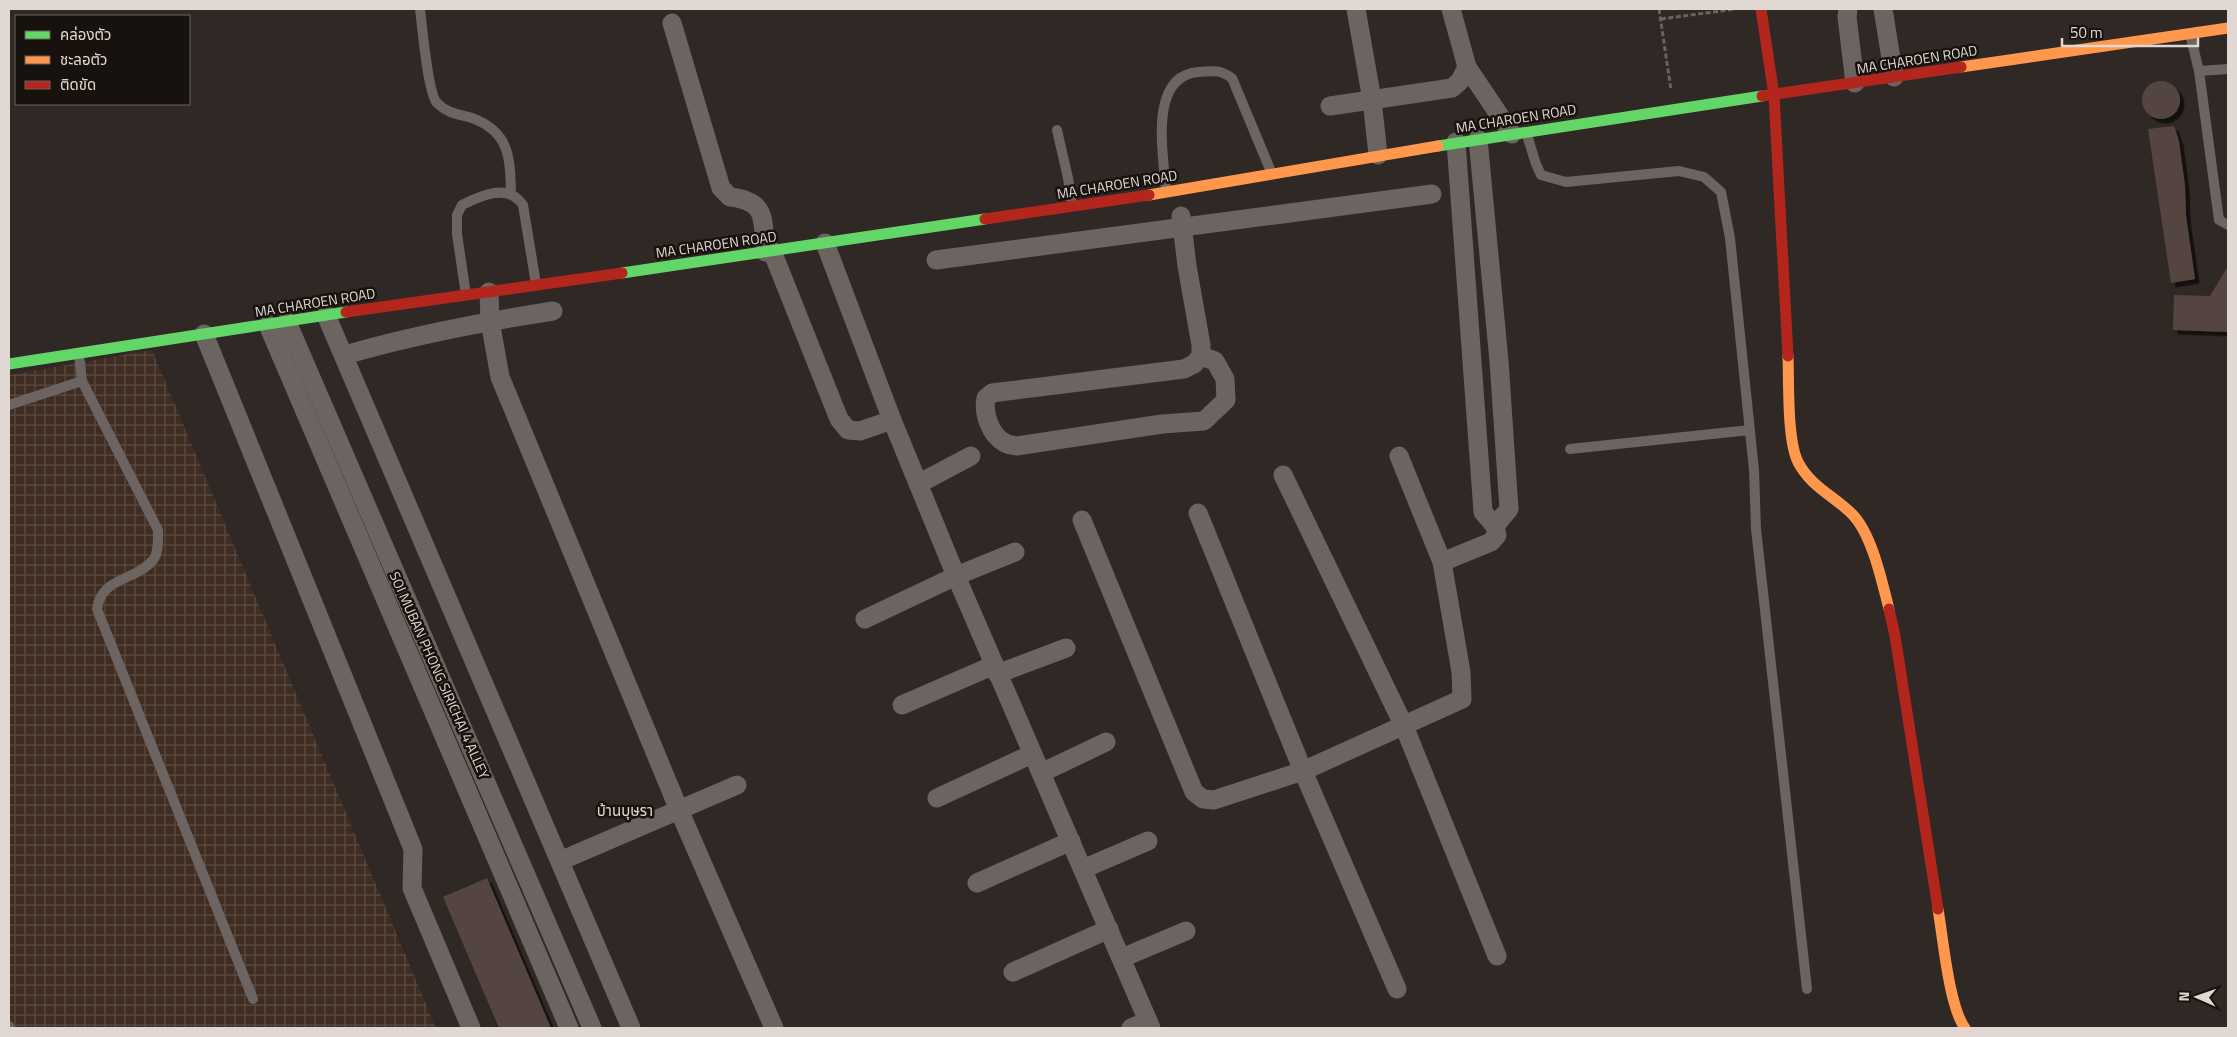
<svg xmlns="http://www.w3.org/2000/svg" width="2237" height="1037" viewBox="0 0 2237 1037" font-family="'Titillium Web','Noto Sans Thai',sans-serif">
	<defs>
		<pattern id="industrial-grid" width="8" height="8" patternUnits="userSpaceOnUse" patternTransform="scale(1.25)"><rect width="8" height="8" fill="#3f2d22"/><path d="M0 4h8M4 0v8" fill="none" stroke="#5a4b41"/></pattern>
		<filter id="shadow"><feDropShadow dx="4.5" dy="4.5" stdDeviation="0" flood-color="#0009"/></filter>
	</defs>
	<rect width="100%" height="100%" fill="#302824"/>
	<path fill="url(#industrial-grid)" d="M152,350L436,1028H9V375Z"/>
	<g fill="#554541" filter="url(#shadow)">
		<circle cx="2161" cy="100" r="19"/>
		<path d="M2174,126L2179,141L2185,186L2186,216L2195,279L2171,283L2148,129Z"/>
		<path d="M2228,266V332L2173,330L2174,295L2210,296Z"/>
		<path d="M487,878L551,1028H499L443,897Z"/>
	</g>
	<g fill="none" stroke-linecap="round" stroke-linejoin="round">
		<g stroke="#68635f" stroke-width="3" stroke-dasharray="5 2.5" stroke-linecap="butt">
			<path d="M1659,9L1671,90"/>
			<path d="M1661,19L1736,9"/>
		</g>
		<g stroke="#6b6460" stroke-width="10">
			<path d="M420,9C422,25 428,94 437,103C448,114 459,114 472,118C510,132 510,158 511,193"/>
			<path d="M2190,34L2199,71L2219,220L2228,225"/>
			<path d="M2199,71L2228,69"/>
			<path d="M1057,130L1068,178L1072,205"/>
			<path d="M1526,132L1536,164L1541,175L1566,182L1679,171L1704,177L1721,192L1730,238L1754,470L1756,529L1807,989"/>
			<path d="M1166,191C1164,157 1147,75 1199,72C1215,71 1219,69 1232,78L1272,174"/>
			<path d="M466,295L457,234V215L462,205C482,195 508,183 523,205L536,284"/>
			<path d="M79,355L82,381L158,530C158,538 159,553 153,560C136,581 101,577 97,609L253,999"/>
			<path d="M9,405L82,381"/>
			<path d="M1570,449L1750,430"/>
			<path d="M9,1026L10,1028"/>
		</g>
		<g stroke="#6b6460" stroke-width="19">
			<path d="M1356,9L1372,100L1378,155"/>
			<path d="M1451,9L1467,67L1512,134"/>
			<path d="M1848,9L1847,17L1855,83"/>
			<path d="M1883,9L1894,77"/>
			<path d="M672,23L721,188L730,197C767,201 763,219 765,252"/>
			<path d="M1330,106L1452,88L1460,81L1467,67"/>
			<path d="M1478,139L1499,361L1509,509L1495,526"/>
			<path d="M1181,216L1187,266L1201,345V356L1194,364L1184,369L992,393L986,398C983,413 990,435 1005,443C1008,445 1013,445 1016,446L1162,424L1204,421L1226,400L1225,379L1215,361L1201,356"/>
			<path d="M825,243L892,420L956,576L1151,1028"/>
			<path d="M772,251L839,419L848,430L860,431L892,420"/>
			<path d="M936,260L1432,194"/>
			<path d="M489,292L490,321L500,377L679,810L774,1028"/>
			<path d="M326,315L631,1028"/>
			<path d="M287,322L592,1028"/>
			<path d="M268,325L569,1028"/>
			<path d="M204,334L413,849L412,888L471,1028"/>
			<path d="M345,355C413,335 483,322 553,311"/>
			<path d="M1283,475L1404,726L1497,956"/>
			<path d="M918,484L971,456"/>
			<path d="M1198,513L1303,771L1397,989"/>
			<path d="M1082,520L1194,792L1203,799L1214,800L1303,771L1462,699L1461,672L1442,562L1399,456"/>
			<path d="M1442,562L1491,542L1497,535L1495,526L1483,512L1456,142"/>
			<path d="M865,619L956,576L1015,552"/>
			<path d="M997,674L1066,648"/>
			<path d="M902,705L994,665"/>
			<path d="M1041,773L1106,742"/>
			<path d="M937,798L1032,754"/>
			<path d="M560,861L737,785"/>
			<path d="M1083,869L1148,841"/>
			<path d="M977,883L1071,841"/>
			<path d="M1122,958L1186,931"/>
			<path d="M1013,972L1109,929"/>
			<path d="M1131,1028L1148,1021"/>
		</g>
		<g stroke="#63d668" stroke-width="11">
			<path d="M1438,146L1762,96"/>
			<path d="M622,273L985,219"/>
			<path d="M9,364L346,312"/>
		</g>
		<g stroke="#ff974d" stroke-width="11">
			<path d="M1961,67L2228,28"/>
			<path d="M1149,195L1438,146"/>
			<path d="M1788,356C1789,383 1787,440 1798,462C1810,486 1834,496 1852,514C1872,534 1882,582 1889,609"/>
			<path d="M1938,909C1943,938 1949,1007 1965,1028"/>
		</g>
		<g stroke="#b3261e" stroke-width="11">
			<path d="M1761,9L1774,95L1788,356"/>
			<path d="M1762,96L1961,67"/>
			<path d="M985,219L1149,195"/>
			<path d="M346,312L622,273"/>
			<path d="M1889,609L1895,636L1938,909"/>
		</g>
	</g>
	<g text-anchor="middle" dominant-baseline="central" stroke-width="5" stroke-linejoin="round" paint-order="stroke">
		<g font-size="14" fill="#e2d8d3" stroke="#18120e">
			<text transform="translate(1917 59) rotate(-9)">MA CHAROEN ROAD</text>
			<text transform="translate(1516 118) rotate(-9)">MA CHAROEN ROAD</text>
			<text transform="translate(1117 184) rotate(-9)">MA CHAROEN ROAD</text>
			<text transform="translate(716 244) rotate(-8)">MA CHAROEN ROAD</text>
			<text transform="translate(315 302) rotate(-9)">MA CHAROEN ROAD</text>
			<text transform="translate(440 675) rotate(66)">SOI MUBAN PHONG SIRICHAI 4 ALLEY</text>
		</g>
		<g font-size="15" fill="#e2d8d3" stroke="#18120e">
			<text x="625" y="810">บ้านบุษรา</text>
		</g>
	</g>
	<rect width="2237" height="1037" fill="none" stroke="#e2d8d3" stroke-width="20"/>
	<rect x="15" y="15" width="175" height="90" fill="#18120e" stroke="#69615d"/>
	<rect x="25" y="31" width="25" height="8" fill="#63d668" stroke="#69615d"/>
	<text x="60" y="40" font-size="15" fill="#e2d8d3">คล่องตัว</text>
	<rect x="25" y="56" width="25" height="8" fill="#ff974d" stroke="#69615d"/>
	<text x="60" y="65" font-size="15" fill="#e2d8d3">ชะลอตัว</text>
	<rect x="25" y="81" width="25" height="8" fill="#b3261e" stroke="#69615d"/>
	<text x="60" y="90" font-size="15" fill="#e2d8d3">ติดขัด</text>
	<g transform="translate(2197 997) rotate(272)" stroke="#18120e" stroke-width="4" paint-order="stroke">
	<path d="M0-4L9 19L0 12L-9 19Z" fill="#e2d8d3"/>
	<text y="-8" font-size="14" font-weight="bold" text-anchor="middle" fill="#e2d8d3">N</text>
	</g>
	<path d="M2062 38v8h136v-8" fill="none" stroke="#e2d8d3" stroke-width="2.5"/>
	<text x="2070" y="38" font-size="15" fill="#e2d8d3" stroke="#18120e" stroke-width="4" paint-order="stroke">50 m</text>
</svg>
